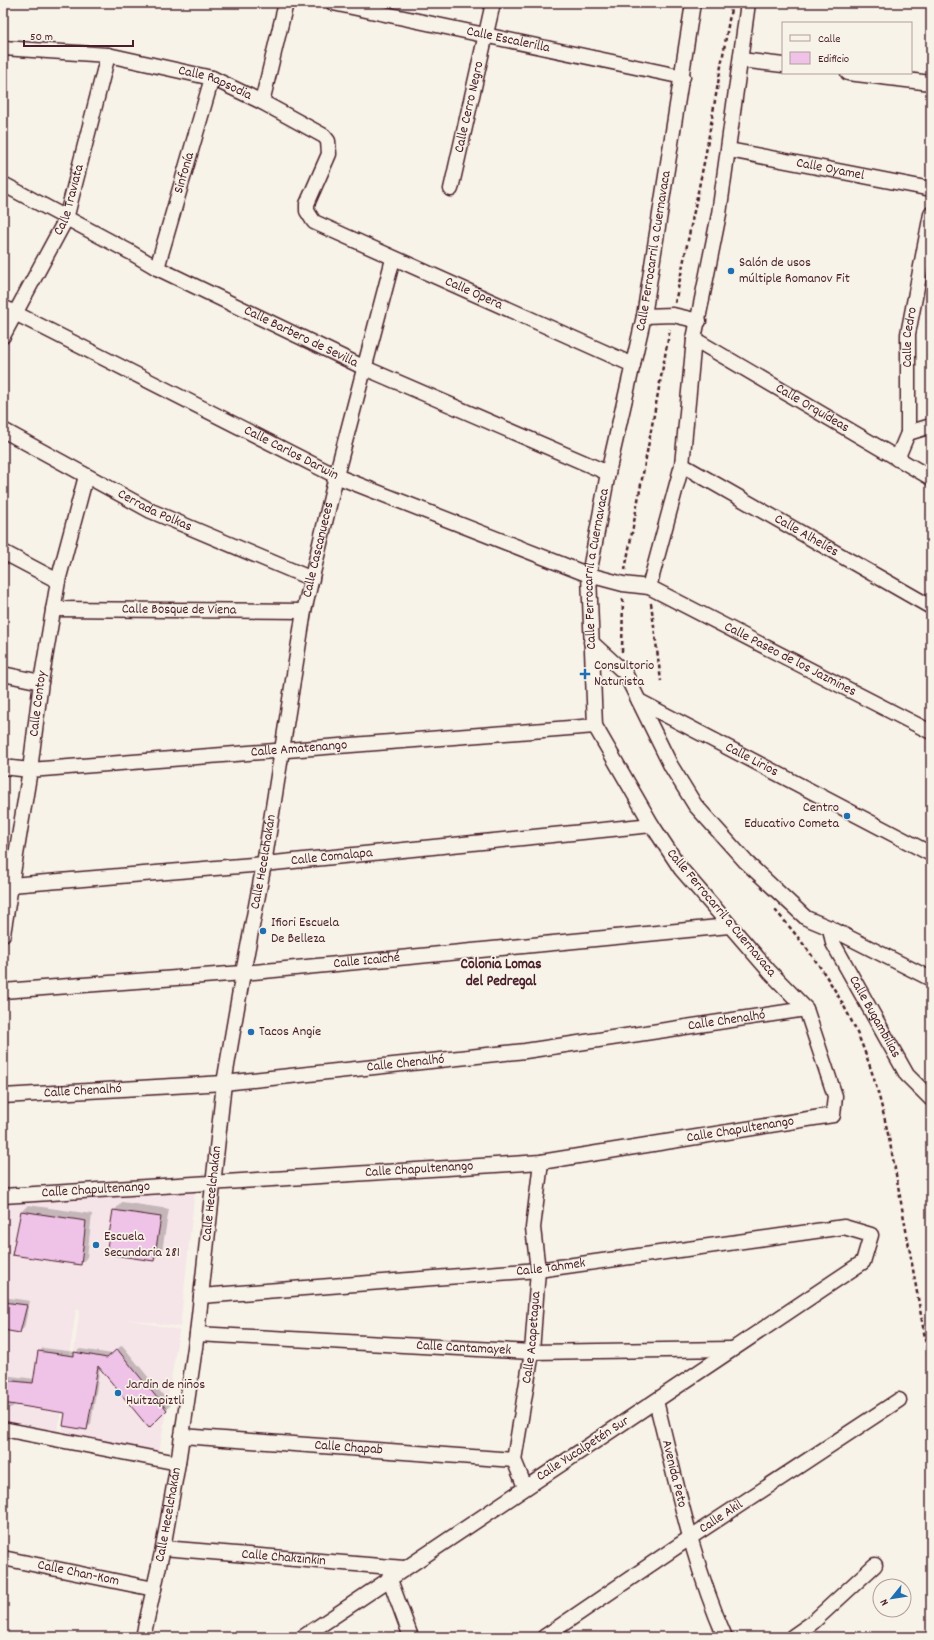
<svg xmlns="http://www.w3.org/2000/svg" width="934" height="1640" viewBox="0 0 934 1640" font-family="Dekko,sans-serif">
	<rect width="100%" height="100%" fill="#f7f3e8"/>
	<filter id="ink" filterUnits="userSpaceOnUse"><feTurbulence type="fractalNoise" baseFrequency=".025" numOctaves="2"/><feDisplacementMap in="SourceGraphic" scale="8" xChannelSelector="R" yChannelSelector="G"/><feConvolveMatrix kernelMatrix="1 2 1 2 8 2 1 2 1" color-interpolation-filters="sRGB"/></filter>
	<g filter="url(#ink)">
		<path fill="#f5e4e8" d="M195,1189L180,1327L122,1318L179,1330L159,1453L62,1434L80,1310H76L58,1431L3,1421V1298L20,1300L3,1297V1192Z"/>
		<g fill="#0003">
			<path d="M122,1202L169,1209L162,1251L153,1260L114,1211Z"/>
			<path d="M28,1205L92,1214L87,1257L81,1264L22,1211Z"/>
			<path d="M3,1297L30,1301L24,1328L19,1332L3,1329Z"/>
			<path d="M122,1345L171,1405L150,1426L100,1367L91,1424L87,1428L66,1412L16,1404L11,1408L3,1407V1375L35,1379L39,1352L43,1348L76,1352L80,1349L112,1354Z"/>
		</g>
		<g fill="#efc2e8" stroke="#4a1f2b">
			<path d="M113,1210L161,1217L154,1261L106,1254Z"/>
			<path d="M21,1211L86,1221L81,1265L12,1255Z"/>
			<path d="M3,1302L27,1305L20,1333L3,1330Z"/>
			<path d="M117,1349L167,1410L149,1428L98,1366L87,1430L63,1426L65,1413L3,1403V1380L33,1383L38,1351L74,1356V1352L107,1358Z"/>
		</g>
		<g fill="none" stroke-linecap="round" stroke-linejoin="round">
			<g stroke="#4a1f2b" stroke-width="17">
				<g id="street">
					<path id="s1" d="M333,3L683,77"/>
					<path id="s2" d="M3,48L108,55L212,78L262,102L324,136L328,141L329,154L307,204V211L314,222L633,365"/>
					<path d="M741,60L783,65"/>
					<path d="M848,73L931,83"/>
					<path d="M262,102L286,3"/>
					<path id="s3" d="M729,150L931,189"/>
					<path id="s4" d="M3,184L130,252L157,268L365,368L608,473"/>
					<path id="s5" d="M451,189L493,3"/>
					<path id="s6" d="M157,268L212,78"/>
					<path id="s7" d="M3,307L336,476L589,575L623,584L649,587L931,732"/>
					<path d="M644,316L673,315L699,321"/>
					<path id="s8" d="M3,336L66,219L108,55"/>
					<path id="s9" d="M694,339L931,478"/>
					<path id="s10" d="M3,430L151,511L312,579"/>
					<path d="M908,433L931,426"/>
					<path id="s11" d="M897,459L908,433V334L931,214"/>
					<path id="s12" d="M682,465L931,607"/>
					<path d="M3,552L58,581"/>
					<path d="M649,587L682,465L694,339L719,214L748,3"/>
					<path id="s13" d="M53,609L304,611"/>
					<path d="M591,642L625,673L671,766L695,805L746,862L806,918L830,928L931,979"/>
					<path d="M3,674L41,682"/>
					<path id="s14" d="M639,701L931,854"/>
					<path id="s15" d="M3,767L30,770L595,726"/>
					<path id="s16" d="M11,885L264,864L652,825"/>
					<path id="s17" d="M830,928L833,943L907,1075L931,1099"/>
					<path id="s18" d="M3,934L30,770L41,682L58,581L86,476"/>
					<path id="s19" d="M3,991L243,973L729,926"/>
					<path id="s20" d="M3,1096L224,1083L525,1051L806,1009"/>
					<path id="s21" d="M3,1196L541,1162L833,1115L835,1096L806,1009L770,972L681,869L652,825L595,726L589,575L608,473L644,316L693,3"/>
					<path id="s22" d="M201,1296L538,1270L844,1227L871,1235L863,1262L303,1637"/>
					<path id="s23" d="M197,1334L532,1352L731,1349"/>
					<path id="s24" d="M656,1401C676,1480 692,1562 725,1637"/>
					<path d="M3,1429L178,1463"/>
					<path id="s25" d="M182,1436L514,1460"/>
					<path id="s26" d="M525,1487L514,1460L532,1352L538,1270L533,1228L541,1162"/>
					<path id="s27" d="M163,1548L404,1568"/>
					<path id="s28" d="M3,1558L154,1589"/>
					<path d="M389,1577L411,1637"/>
					<path id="s29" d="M143,1637L163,1548L178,1463L197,1334L224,1083L243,973L264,864L304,611L336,476L393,259"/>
					<path id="s30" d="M544,1637L691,1537L899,1400"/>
					<path d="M792,1637L812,1623L875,1565"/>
				</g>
			</g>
			<g stroke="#4a1f2b" stroke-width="2.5" stroke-dasharray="4 3" stroke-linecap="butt">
				<path d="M675,303L705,158L732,3"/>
				<path d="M625,570L670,329"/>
				<path d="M651,603L661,681"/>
				<path d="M622,652L623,597"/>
				<path d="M775,910C806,945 833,982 853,1024C880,1081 891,1146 902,1208C912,1262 921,1317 931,1371"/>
			</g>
			<use href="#street" stroke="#f7f3e8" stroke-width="14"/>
		</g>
	</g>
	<g fill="#1f6fb2" stroke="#f7f3e8" stroke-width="1.5">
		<circle cx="731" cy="271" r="4"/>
		<path d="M583 668h4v4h4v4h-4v4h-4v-4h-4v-4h4z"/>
		<circle cx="847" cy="816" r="4"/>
		<circle cx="263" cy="931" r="4"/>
		<circle cx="251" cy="1032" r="4"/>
		<circle cx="96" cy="1245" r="4"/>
		<circle cx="118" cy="1393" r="4"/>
	</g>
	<g text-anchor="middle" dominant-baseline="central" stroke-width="3.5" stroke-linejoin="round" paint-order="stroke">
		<g font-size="14" fill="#4a1f2b" stroke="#f7f3e8">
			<text stroke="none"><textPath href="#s1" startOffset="179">Calle Escalerilla</textPath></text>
			<text stroke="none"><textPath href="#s2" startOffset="216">Calle Rapsodia</textPath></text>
			<text stroke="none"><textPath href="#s5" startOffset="84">Calle Cerro Negro</textPath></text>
			<text stroke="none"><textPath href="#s3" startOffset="103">Calle Oyamel</textPath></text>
			<text stroke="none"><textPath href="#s6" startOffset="99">Sinfonía</textPath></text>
			<text stroke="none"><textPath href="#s8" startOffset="152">Calle Traviata</textPath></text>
			<text stroke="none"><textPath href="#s21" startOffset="1782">Calle Ferrocarril a Cuernavaca</textPath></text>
			<text stroke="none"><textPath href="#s2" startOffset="607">Calle Ópera</textPath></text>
			<text stroke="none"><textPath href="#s4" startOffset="335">Calle Barbero de Sevilla</textPath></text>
			<text stroke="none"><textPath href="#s11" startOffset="124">Calle Cedro</textPath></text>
			<text stroke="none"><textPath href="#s9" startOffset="137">Calle Orquídeas</textPath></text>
			<text stroke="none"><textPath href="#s7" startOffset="323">Calle Carlos Darwin</textPath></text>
			<text stroke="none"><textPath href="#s10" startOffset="172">Cerrada Polkas</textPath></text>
			<text stroke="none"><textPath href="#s12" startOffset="143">Calle Alhelíes</textPath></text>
			<text stroke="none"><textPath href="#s29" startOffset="1102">Calle Cascanueces</textPath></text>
			<text stroke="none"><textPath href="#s21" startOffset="1458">Calle Ferrocarril a Cuernavaca</textPath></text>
			<text stroke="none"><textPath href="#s13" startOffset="126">Calle Bosque de Viena</textPath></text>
			<text stroke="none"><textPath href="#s7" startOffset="865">Calle Paseo de los Jazmines</textPath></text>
			<text stroke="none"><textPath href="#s18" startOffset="233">Calle Contoy</textPath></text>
			<text stroke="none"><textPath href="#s15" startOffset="297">Calle Amatenango</textPath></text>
			<text stroke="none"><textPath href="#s14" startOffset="127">Calle Lirios</textPath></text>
			<text stroke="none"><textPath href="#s16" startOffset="322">Calle Comalapa</textPath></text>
			<text stroke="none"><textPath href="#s29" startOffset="785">Calle Hecelchakán</textPath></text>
			<text transform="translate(721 913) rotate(50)">Calle Ferrocarril a Cuernavaca</text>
			<text stroke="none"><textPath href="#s19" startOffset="365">Calle Icaiché</textPath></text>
			<text stroke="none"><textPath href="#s17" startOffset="100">Calle Bugambilias</textPath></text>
			<text stroke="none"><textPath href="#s20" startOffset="728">Calle Chenalhó</textPath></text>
			<text stroke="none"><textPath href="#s20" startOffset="404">Calle Chenalhó</textPath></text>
			<text stroke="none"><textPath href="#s20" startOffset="80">Calle Chenalhó</textPath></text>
			<text stroke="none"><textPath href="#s21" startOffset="741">Calle Chapultenango</textPath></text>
			<text stroke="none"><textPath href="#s21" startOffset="417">Calle Chapultenango</textPath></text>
			<text stroke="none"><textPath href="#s21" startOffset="93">Calle Chapultenango</textPath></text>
			<text stroke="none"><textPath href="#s29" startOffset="449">Calle Hecelchakán</textPath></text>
			<text stroke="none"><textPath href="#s22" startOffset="351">Calle Tahmek</textPath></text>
			<text stroke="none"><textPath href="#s26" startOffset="153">Calle Acapetagua</textPath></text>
			<text stroke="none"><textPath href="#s23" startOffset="267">Calle Cantamayek</textPath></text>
			<text stroke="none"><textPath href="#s25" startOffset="167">Calle Chapab</textPath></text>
			<text transform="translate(583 1449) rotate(-33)">Calle Yucalpetén Sur</text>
			<text stroke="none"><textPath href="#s24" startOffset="75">Avenida Peto</textPath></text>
			<text stroke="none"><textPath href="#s29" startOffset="125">Calle Hecelchakán</textPath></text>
			<text stroke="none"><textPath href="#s30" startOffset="214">Calle Akil</textPath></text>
			<text stroke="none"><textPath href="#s27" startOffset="121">Calle Chakzinkin</textPath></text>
			<text stroke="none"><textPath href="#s28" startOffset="77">Calle Chan-Kom</textPath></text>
		</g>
		<g font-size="14" fill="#4a1f2b" stroke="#f7f3e8" text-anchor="start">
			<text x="739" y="263">Salón de usos<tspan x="739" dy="16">múltiple Romanov Fit</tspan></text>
			<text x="594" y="666">Consultorio<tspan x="594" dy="16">Naturista</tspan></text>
			<text x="839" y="808" text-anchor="end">Centro<tspan x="839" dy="16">Educativo Cometa</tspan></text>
			<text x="271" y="923">Ifiori Escuela<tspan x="271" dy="16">De Belleza</tspan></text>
			<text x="259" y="1032">Tacos Angie</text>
			<text x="104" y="1237">Escuela<tspan x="104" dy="16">Secundaria 281</tspan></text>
			<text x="126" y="1385">Jardin de niños<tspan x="126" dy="16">Huitzapiztli</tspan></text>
		</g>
		<g font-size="15" font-weight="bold" fill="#4a1f2b" stroke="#f7f3e8">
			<text x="501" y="965">Colonia Lomas<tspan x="501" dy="17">del Pedregal</tspan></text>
		</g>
	</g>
	<rect width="934" height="1640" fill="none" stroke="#f7f3e8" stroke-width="16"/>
	<rect x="8" y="8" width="918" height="1624" fill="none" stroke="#4a1f2b" stroke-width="1.5" filter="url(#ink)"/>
	<rect x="782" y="22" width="130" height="52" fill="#f7f3e8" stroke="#b29e9c"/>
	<rect x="790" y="35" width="20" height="6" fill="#f7f3e8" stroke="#b29e9c"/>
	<text x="818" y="42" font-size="12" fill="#4a1f2b">Calle</text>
	<rect x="790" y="52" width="20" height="12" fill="#efc2e8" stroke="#b29e9c"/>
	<text x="818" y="62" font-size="12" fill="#4a1f2b">Edificio</text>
	<g transform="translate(892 1598) rotate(240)"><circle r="19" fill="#f7f3e8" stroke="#b29e9c"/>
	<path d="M0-3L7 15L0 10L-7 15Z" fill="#1f6fb2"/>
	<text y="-6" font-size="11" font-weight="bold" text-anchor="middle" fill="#4a1f2b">N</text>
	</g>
	<path d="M24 40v6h109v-6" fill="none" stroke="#4a1f2b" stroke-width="2"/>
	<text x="30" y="40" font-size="12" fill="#4a1f2b" stroke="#f7f3e8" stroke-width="3" paint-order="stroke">50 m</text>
</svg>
